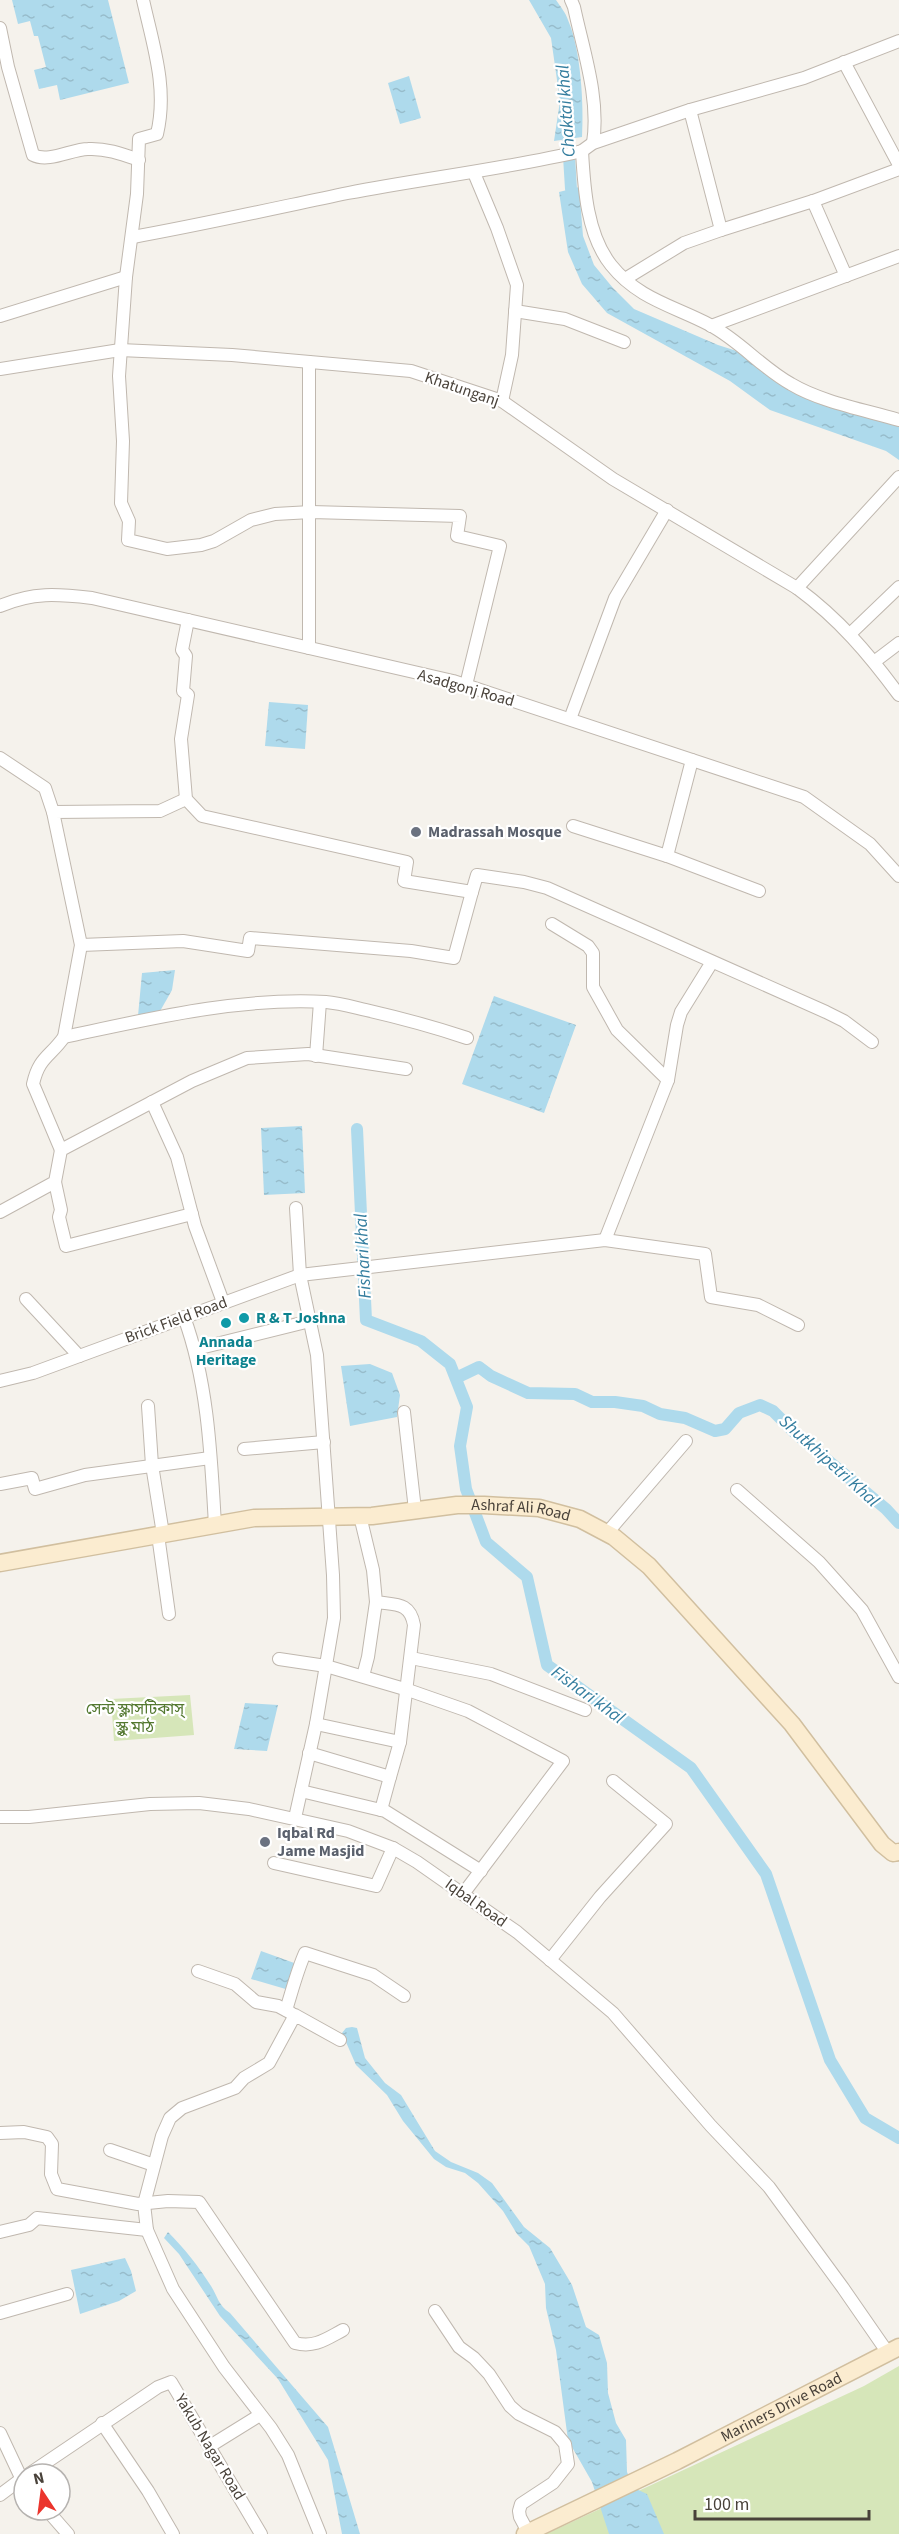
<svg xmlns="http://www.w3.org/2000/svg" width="899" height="2534" viewBox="0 0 899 2534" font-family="'Source Sans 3','Noto Sans Bengali',sans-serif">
	<defs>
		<pattern id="water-ripples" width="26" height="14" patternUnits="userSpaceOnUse" patternTransform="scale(1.5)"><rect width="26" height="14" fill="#aedaec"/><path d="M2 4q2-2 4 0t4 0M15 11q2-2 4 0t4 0" fill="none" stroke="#97bccb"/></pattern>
	</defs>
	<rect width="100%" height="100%" fill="#f5f2ec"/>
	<g fill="#d6e6b9">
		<path d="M190,1695L194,1735L114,1741L111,1699Z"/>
		<path d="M899,2366V2534H546L864,2386Z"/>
	</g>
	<g fill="url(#water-ripples)">
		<path d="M12,0H108L129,83L60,100L57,85L39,89L34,70L46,67L38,36H34L30,21L18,24Z"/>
		<path d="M529,0H556C560,6 566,13 568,20C581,50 584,105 582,137L554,141L560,101L551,38Z"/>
		<path d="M409,76L421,118L400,124L388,83Z"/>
		<path d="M579,187L583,236L594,265L613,288L634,309L718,345L743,353L776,381L899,424V460L886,451L770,410L730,381L607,313L582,284L568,252L559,192Z"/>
		<path d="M269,702L308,705L305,749L265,746Z"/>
		<path d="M175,970L172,990L159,1013L138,1016L142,973Z"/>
		<path d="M494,996L576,1025L544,1113L462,1084Z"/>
		<path d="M302,1126L305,1193L264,1195L261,1128Z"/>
		<path d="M370,1364L392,1373L400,1395L397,1417L350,1426L341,1366Z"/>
		<path d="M245,1703L278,1705L267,1751L234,1749Z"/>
		<path d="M261,1951L297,1964L289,1990L251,1979Z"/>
		<path d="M352,2027L357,2028L365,2058L385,2083L401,2095L435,2151L451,2162L478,2173L492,2183L524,2227L550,2248L572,2285L586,2327L599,2335L607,2363L608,2393L616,2423L626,2440L627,2472L634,2488L647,2494L664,2534H609L592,2482L568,2440L556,2350L546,2308L545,2284L529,2246L517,2234L503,2211L478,2183L465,2173L446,2167L434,2159L403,2121L387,2095L356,2065L342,2033L346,2028Z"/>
		<path d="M168,2232C185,2249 199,2267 211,2286C218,2297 218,2305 230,2313L328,2427L360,2534H342L328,2460L278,2379L220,2316L179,2254L164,2238Z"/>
		<path d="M125,2258L131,2271L136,2291L119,2301L80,2314L71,2270Z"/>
	</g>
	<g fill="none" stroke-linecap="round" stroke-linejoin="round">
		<g stroke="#aedaec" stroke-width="12">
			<path d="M567,124L571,189"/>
			<path d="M357,1129L366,1320L421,1341L450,1364L467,1407L460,1446L466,1489L486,1542L527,1577L547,1665L691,1768L766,1874L830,2060L865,2118L899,2138"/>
			<path d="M456,1378L479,1367L491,1376L528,1393L575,1394L592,1402H615L643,1406L660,1414L685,1418L715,1431L725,1429L739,1413L760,1405L773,1411L794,1432L886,1509L899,1523"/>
		</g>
		<g stroke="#c0b8af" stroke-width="14">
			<g id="street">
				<path d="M143,0C153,45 168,88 157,134L139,139L137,194L126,277L119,376L123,441L121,503L129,521L128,540L167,549L201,545L214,541L251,520L275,514L311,512L460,516L457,536L500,546L466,685"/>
				<path d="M571,0L574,7C583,50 600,98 593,143"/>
				<path d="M0,28L8,67L33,155C49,163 72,149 88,149C106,148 122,154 139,160"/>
				<path d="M844,62L899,165"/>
				<path d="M690,110L721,230L813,201L899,169"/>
				<path d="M582,151C584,188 587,235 611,265C638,299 674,306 710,325C740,341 762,368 791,384C821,402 865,410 899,420"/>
				<path d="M474,173L497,228L517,285L512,355L502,401"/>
				<path d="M813,201L846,276"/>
				<path d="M133,237C205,224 276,208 348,193C426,178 505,169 582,151L593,143L690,110L804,78L899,41"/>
				<path d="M625,279L684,243L721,230"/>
				<path d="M515,311L565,319L624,342"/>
				<path d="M0,316L126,277"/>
				<path d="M711,326L899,256"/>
				<path d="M0,369L120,350L232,355L411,371L502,401L613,479L797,588C839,619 868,653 899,695"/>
				<path d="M797,588L899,477"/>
				<path d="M0,606C33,592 57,594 92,598L453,681L804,797L870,844L899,876"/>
				<path d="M188,620L182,650L186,656L183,691L188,695L181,739L186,799L202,816L407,862L404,881L472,892L477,875L524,882L547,888L826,1012L844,1021L872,1042"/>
				<path d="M850,634L899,587"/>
				<path d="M309,648V362"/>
				<path d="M874,662L899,643"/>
				<path d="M570,719L615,598L667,510"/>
				<path d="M0,758L45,788L53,812"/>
				<path d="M573,826L667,856L759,891"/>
				<path d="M667,856L692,760"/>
				<path d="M552,924L588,946L593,953V987L617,1030L668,1080"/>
				<path d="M81,945L183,941L248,951L250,938L411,951L454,958L472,892"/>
				<path d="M64,1037C149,1019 238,997 326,1002C339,1003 353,1007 366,1010C401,1018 434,1027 467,1038"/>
				<path d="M316,1056L320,1002"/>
				<path d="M152,1102L177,1157L195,1226L223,1302"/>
				<path d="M61,1150L33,1084C39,1057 50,1057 64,1037L81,945L53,812L160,811L186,799"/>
				<path d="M55,1182L61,1210L59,1217L66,1246L192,1214"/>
				<path d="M296,1208L300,1275L317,1355L333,1575L334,1618L316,1724"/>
				<path d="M0,1212L55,1182L61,1150L192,1081L247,1058L308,1054L406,1069"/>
				<path d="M605,1240L668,1080L677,1025L681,1012L712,962"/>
				<path d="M26,1299L79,1356"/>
				<path d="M184,1317C208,1382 211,1456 215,1525"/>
				<path d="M196,1349L310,1321"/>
				<path d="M0,1381L33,1373L300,1275L605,1240L705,1254L711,1297L758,1305L798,1325"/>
				<path d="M148,1406L152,1465L163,1534"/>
				<path d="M404,1412L415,1510"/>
				<path d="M244,1449L324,1442"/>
				<path d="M0,1484L32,1478L35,1489L85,1475L210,1458"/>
				<path d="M737,1490L819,1562L862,1610L899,1677"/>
				<path d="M607,1533L686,1441"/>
				<path d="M158,1535L169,1614"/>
				<path d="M411,1658L491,1674L585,1710"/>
				<path d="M279,1659L326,1666L408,1690L468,1711L563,1761L463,1894"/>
				<path d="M363,1676L368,1657L376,1602"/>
				<path d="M309,1753L390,1777L400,1742"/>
				<path d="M301,1791L385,1811L481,1871"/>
				<path d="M381,1810L390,1777"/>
				<path d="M0,1817H29L150,1804L199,1803L249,1809L348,1831L393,1848L417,1862L517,1932L613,2013L711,2126L769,2187L843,2288L888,2353"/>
				<path d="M295,1818L316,1724L400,1742L414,1625C410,1602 396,1605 376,1602L373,1570L360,1516"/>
				<path d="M274,1863L376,1886L393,1848"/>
				<path d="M550,1960L600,1897L666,1824L613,1781"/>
				<path d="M198,1971L235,1984L256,2002L278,2006L291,2013"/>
				<path d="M286,2010C292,1991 297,1971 305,1953L373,1975L404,1996"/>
				<path d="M0,2133L24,2132L47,2137L52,2144L51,2174L57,2189L138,2204L168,2201L199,2202L295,2343C315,2348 326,2339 343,2330"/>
				<path d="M110,2150L154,2165"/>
				<path d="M0,2232L29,2225L37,2218L147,2230"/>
				<path d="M435,2311L459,2347L474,2358L489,2374L510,2406L519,2414L555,2432L565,2444L568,2464L553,2483L521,2504L519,2511L520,2517L528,2532"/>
				<path d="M0,2313L67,2294"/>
				<path d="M102,2423L148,2491L173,2534"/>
				<path d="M0,2433L24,2484"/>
				<path d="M210,2446L260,2415"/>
				<path d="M29,2474L158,2387L171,2382L261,2534"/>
				<path d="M0,2495L24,2477"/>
				<path d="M47,2510L68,2534"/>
				<path d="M320,2534L288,2455L271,2428L224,2367L173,2289L147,2230L144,2204L162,2136L170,2118L182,2108L235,2088L244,2078L269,2063L295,2015L340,2040"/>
			</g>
		</g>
		<g stroke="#d1bf9f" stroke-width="19">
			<g id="secondary">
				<path id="s1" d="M0,1563L254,1518L372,1516L457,1505H484L539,1508L580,1519L614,1537L649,1566L792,1724L882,1844L893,1853L899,1852"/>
				<path id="s2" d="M525,2534L677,2461L899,2347"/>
			</g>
		</g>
		<use href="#street" stroke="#fff" stroke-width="12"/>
		<use href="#secondary" stroke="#fbecd0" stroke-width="16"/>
	</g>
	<g fill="#6b7280" stroke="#fff" stroke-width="2">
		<circle cx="416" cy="832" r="6"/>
		<circle cx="265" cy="1842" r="6"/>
	</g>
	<g fill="#0f9aa8" stroke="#fff" stroke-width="2">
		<circle cx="244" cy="1318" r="6"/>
		<circle cx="226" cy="1323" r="6"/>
	</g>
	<g text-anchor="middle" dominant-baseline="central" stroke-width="4.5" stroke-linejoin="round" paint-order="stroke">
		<g font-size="16" fill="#49423a" stroke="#fff">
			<text transform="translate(462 389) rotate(19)">Khatunganj</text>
			<text transform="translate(466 688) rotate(16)">Asadgonj Road</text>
			<text transform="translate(176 1320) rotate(-20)">Brick Field Road</text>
			<text stroke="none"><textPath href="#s1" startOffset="526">Ashraf Ali Road</textPath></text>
			<text transform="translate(476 1903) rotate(35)">Iqbal Road</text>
			<text stroke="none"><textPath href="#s2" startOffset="286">Mariners Drive Road</textPath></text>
			<text transform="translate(210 2447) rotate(59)">Yakub Nagar Road</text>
		</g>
		<g font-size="16" font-weight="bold" fill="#5b616d" stroke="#fff" text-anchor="start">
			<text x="428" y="832">Madrassah Mosque</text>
			<text x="277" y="1833">Iqbal Rd<tspan x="277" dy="18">Jame Masjid</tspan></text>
		</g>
		<g font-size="16" font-weight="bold" fill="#0d838f" stroke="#fff" text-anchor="start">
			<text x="256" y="1318">R &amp; T Joshna</text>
			<text x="226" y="1342" text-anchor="middle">Annada<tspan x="226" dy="18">Heritage</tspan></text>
		</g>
		<g font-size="16" fill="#537830" stroke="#fff">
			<text x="135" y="1709">সেন্ট স্কলাসটিকাস্<tspan x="135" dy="18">স্কুল মাঠ</tspan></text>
		</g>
		<g font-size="18" font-style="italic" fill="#357e9f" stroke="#fff">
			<text transform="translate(566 111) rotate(-94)">Chaktai khal</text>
			<text transform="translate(363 1256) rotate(-93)">Fishari khal</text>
			<text transform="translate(829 1461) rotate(42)">Shutkhipetri Khal</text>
			<text transform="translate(588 1695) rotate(36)">Fishari khal</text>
		</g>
	</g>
	<g transform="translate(42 2492) rotate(347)"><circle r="28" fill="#ffffff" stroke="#b6b3b0" stroke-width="1.5"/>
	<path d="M0-4.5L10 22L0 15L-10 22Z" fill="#eb352d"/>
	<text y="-9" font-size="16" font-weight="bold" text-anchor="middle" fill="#49423a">N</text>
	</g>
	<path d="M695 2510v9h174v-9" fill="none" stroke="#49423a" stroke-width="3"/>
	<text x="704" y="2510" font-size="18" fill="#49423a" stroke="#ffffff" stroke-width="4.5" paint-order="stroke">100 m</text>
</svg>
